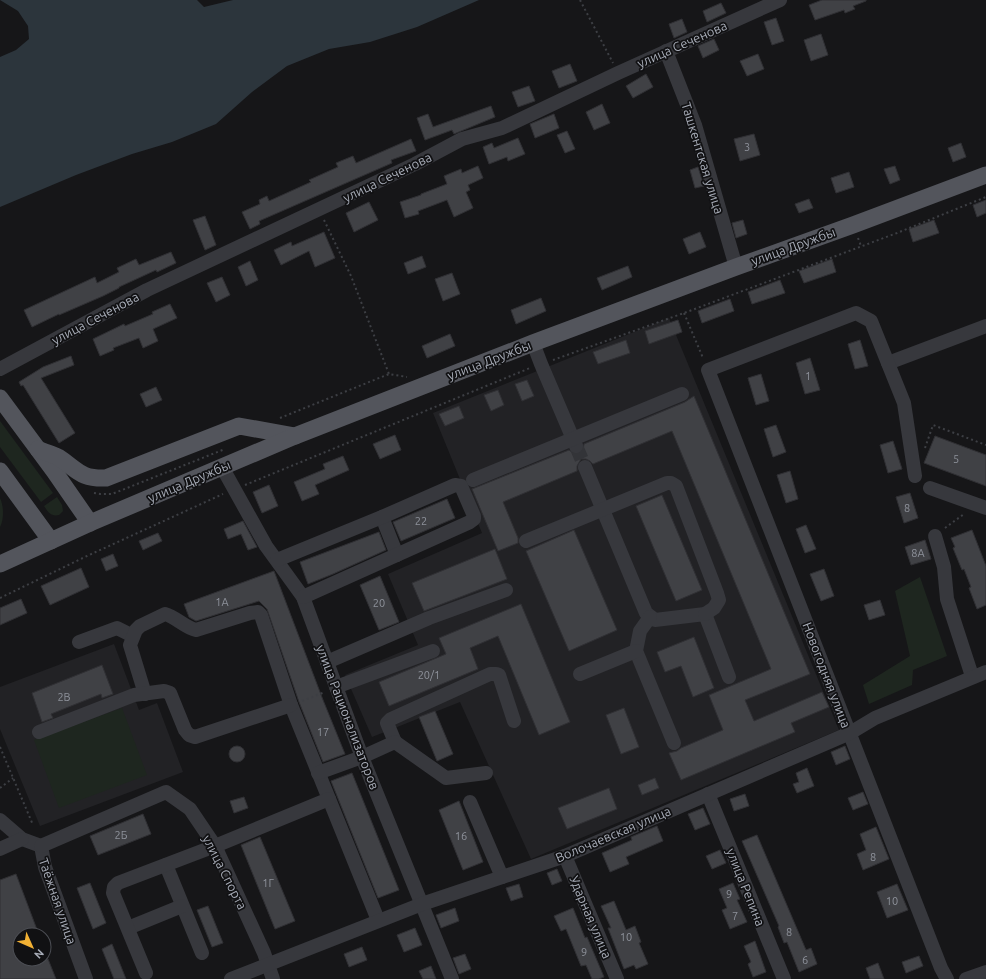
<svg xmlns="http://www.w3.org/2000/svg" width="986" height="979" viewBox="0 0 986 979" font-family="Ubuntu,sans-serif">
	<rect width="100%" height="100%" fill="#161618"/>
	<g fill="#222225">
		<path d="M669,318L839,730L531,859L460,702L372,737L345,675L418,645L388,574L482,533L433,413Z"/>
		<path d="M114,644L139,710L157,703L183,772L40,826L0,729V687Z"/>
	</g>
	<g fill="#1e261f">
		<path d="M0,421L53,493L41,502L0,447Z"/>
		<path d="M57,497L62,505L63,511L59,515C51,517 48,512 44,506Z"/>
		<path d="M0,498C4,507 4,519 0,527Z"/>
		<path d="M920,577L947,656L913,670L912,685L869,704L863,685L910,656L895,591Z"/>
		<path d="M122,708L147,775L59,808L34,740Z"/>
	</g>
	<path fill="#2c353c" d="M0,0H197L204,7L233,0H479L417,27L370,42L329,49L287,66L252,92L216,124L172,142L132,154L76,175L0,207V57L16,50L29,39L28,26L18,11Z"/>
	<g fill="#404145" stroke="#303034">
		<path d="M822,0H866V1L853,6L855,9L845,13L844,10L815,20L809,5Z"/>
		<path d="M721,3L726,13L707,22L703,11Z"/>
		<path d="M776,18L784,41L772,45L764,22Z"/>
		<path d="M682,19L687,32L674,38L669,24Z"/>
		<path d="M821,34L828,55L811,61L804,40Z"/>
		<path d="M714,39L719,50L703,58L698,46Z"/>
		<path d="M758,54L764,69L747,76L740,61Z"/>
		<path d="M570,64L577,81L559,88L552,71Z"/>
		<path d="M646,74L653,87L633,98L626,86Z"/>
		<path d="M529,86L535,101L518,107L512,92Z"/>
		<path d="M602,104L610,123L594,130L586,112Z"/>
		<path d="M491,106L495,117L454,134L452,130L425,140L417,118L428,114L433,127Z"/>
		<path d="M554,114L559,128L535,138L530,124Z"/>
		<path d="M567,131L575,149L565,153L557,135Z"/>
		<path d="M754,134L760,155L740,161L734,139Z"/>
		<path d="M518,138L525,154L508,161L507,157L489,164L483,147L492,143L494,148Z"/>
		<path d="M411,139L416,151L391,160L392,163L259,221L260,224L250,229L242,212L260,204L259,200L267,196L269,201L311,182L309,180L338,167L336,163L353,156L356,163Z"/>
		<path d="M961,143L966,157L953,162L948,148Z"/>
		<path d="M478,166L483,178L468,185L470,190L466,192L473,208L454,217L447,200L418,211L419,214L405,218L400,202L421,195V194L447,184L444,176L461,169L462,173Z"/>
		<path d="M895,166L900,180L890,184L884,169Z"/>
		<path d="M698,167L704,186L695,188L690,170Z"/>
		<path d="M849,172L854,187L836,193L831,178Z"/>
		<path d="M809,199L813,208L799,213L795,204Z"/>
		<path d="M986,200V213L977,217L973,205Z"/>
		<path d="M369,202L378,220L354,232L346,213Z"/>
		<path d="M205,216L216,245L205,250L193,220Z"/>
		<path d="M743,220L747,234L736,238L732,223Z"/>
		<path d="M934,220L939,233L913,242L909,229Z"/>
		<path d="M324,232L335,258L315,267L309,251L281,265L274,250L291,242L292,246Z"/>
		<path d="M700,232L706,247L689,254L683,239Z"/>
		<path d="M171,252L176,263L157,272L156,270L119,287V288L103,296L59,315V314L32,327L24,310L95,277L97,283L119,272L117,268L136,259L139,265Z"/>
		<path d="M422,256L426,267L408,274L404,263Z"/>
		<path d="M832,259L836,272L804,283L799,271Z"/>
		<path d="M250,261L258,280L246,286L238,267Z"/>
		<path d="M628,266L632,277L602,290L597,278Z"/>
		<path d="M452,273L460,294L443,301L435,279Z"/>
		<path d="M222,277L230,295L216,302L207,283Z"/>
		<path d="M780,280L785,293L752,304L748,292Z"/>
		<path d="M541,298L546,311L516,324L511,310Z"/>
		<path d="M730,299L734,311L702,323L698,311Z"/>
		<path d="M170,304L177,318L153,329L158,341L143,348L139,338L113,348L114,350L100,356L93,339L124,324L125,326L153,314L152,312Z"/>
		<path d="M678,320L682,332L649,344L645,331Z"/>
		<path d="M450,334L455,346L427,358L422,346Z"/>
		<path d="M626,340L630,353L598,364L593,352Z"/>
		<path d="M860,340L868,366L855,369L848,344Z"/>
		<path d="M71,356L74,365L41,378L75,433L59,443L23,385L21,386L19,382L43,367Z"/>
		<path d="M810,358L820,390L805,394L796,363Z"/>
		<path d="M761,374L769,401L756,405L748,378Z"/>
		<path d="M527,380L534,396L522,401L515,384Z"/>
		<path d="M156,387L162,400L146,407L140,394Z"/>
		<path d="M498,390L504,405L491,411L484,395Z"/>
		<path d="M694,396L810,674L745,700L754,721L822,692L829,707L791,723L795,732L681,780L669,753L677,751L681,748L723,730L709,695L771,669L672,431L593,464L590,461L586,459H581L577,466V471L503,502L518,538V543L498,551L472,489L569,450L575,454H579L583,451L584,444L685,402Z"/>
		<path d="M459,406L464,418L445,426L439,414Z"/>
		<path d="M776,425L786,452L773,457L764,429Z"/>
		<path d="M395,435L401,450L380,459L373,444Z"/>
		<path d="M935,436L986,455V486L924,463Z"/>
		<path d="M893,441L902,469L888,473L880,445Z"/>
		<path d="M343,456L349,470L315,485L319,494L302,501L294,482L325,469L323,464Z"/>
		<path d="M790,471L798,499L786,503L777,475Z"/>
		<path d="M269,485L278,506L262,513L253,492Z"/>
		<path d="M910,493L918,518L904,523L896,497Z"/>
		<path d="M662,495L702,590L676,601L636,506Z"/>
		<path d="M447,499L455,518L401,541L393,522Z"/>
		<path d="M243,521L257,547L248,550L241,534L228,539L224,529Z"/>
		<path d="M806,525L816,549L805,553L796,529Z"/>
		<path d="M574,530L617,630L569,651L526,551Z"/>
		<path d="M972,530L986,566V605L977,609L969,588L971,587L964,569L962,570L953,548L955,547L951,538Z"/>
		<path d="M379,532L386,550L333,574L308,584L300,562Z"/>
		<path d="M158,533L162,541L143,550L139,541Z"/>
		<path d="M925,540L931,559L911,565L905,547Z"/>
		<path d="M495,549L507,579L424,611L412,583Z"/>
		<path d="M113,554L118,566L106,571L101,559Z"/>
		<path d="M81,568L89,587L50,605L41,586Z"/>
		<path d="M824,569L834,596L821,601L810,574Z"/>
		<path d="M274,571L323,700L345,754L323,762L299,702L267,609L259,601L196,621L189,617L184,604Z"/>
		<path d="M380,576L399,622L379,630L360,585Z"/>
		<path d="M21,599L27,613L0,625V608Z"/>
		<path d="M880,600L885,615L869,620L864,605Z"/>
		<path d="M521,604L570,722L539,735L498,636L470,648L478,669L389,706L379,682L446,654L439,638Z"/>
		<path d="M694,637L714,688L693,697L681,666L665,672L657,652Z"/>
		<path d="M102,665L113,694L102,698L101,694L51,714L53,718L42,722L32,693Z"/>
		<path d="M624,708L639,747L621,754L606,715Z"/>
		<path d="M435,711L453,754L437,761L419,717Z"/>
		<path d="M845,746L850,759L836,765L831,752Z"/>
		<circle cx="237" cy="754" r="8"/>
		<path d="M807,768L814,786L797,793L793,784L799,782L796,773Z"/>
		<path d="M352,773L399,890L378,898L331,781Z"/>
		<path d="M655,778L659,788L642,795L638,785Z"/>
		<path d="M609,788L617,809L567,829L558,808Z"/>
		<path d="M863,792L868,804L853,810L848,798Z"/>
		<path d="M745,794L749,806L734,811L730,799Z"/>
		<path d="M244,797L248,808L234,813L230,801Z"/>
		<path d="M459,801L483,862L463,870L439,810Z"/>
		<path d="M703,808L710,824L695,830L688,814Z"/>
		<path d="M143,814L151,834L98,855L90,836Z"/>
		<path d="M657,826L663,841L626,857L629,864L610,872L602,853L632,840L631,837Z"/>
		<path d="M876,827L889,859L863,870L857,854L866,850L860,834Z"/>
		<path d="M757,835L806,950L811,948L817,964L799,972L787,942L784,943L778,927L779,926L742,841Z"/>
		<path d="M260,837L295,921L275,929L241,845Z"/>
		<path d="M720,850L726,863L712,869L706,856Z"/>
		<path d="M557,869L562,881L552,885L547,873Z"/>
		<path d="M16,874L39,935H20V959H48L56,979H0V880Z"/>
		<path d="M90,883L106,923L93,929L77,888Z"/>
		<path d="M733,883L740,899L737,900L747,922L730,929L722,910L727,908L719,889Z"/>
		<path d="M519,884L523,897L511,901L506,888Z"/>
		<path d="M897,884L908,910L887,918L877,892Z"/>
		<path d="M614,901L626,930L635,926L641,942L639,943L648,964L636,969L634,965L624,969L608,928H611L601,906Z"/>
		<path d="M208,906L223,943L212,947L197,910Z"/>
		<path d="M455,908L459,921L441,928L436,915Z"/>
		<path d="M573,908L585,938L587,937L604,977L599,979H592L586,965L581,966L566,929L561,931L554,916Z"/>
		<path d="M415,928L422,945L404,952L397,935Z"/>
		<path d="M755,941L766,972L753,977L748,964L751,962L744,946Z"/>
		<path d="M112,944L126,979H114L102,949Z"/>
		<path d="M362,947L367,960L349,967L344,954Z"/>
		<path d="M465,954L471,969L459,974L453,958Z"/>
		<path d="M919,956L923,966L906,973L902,962Z"/>
		<path d="M878,963L884,979H870L866,968Z"/>
		<path d="M431,966L436,979H423L419,971Z"/>
	</g>
	<g fill="none" stroke-linecap="round" stroke-linejoin="round">
		<path stroke="#333438" stroke-width="14" stroke-dasharray="14 7" stroke-linecap="butt" d="M576,446L585,467"/>
		<g stroke="#3d3f44" stroke-width="2" stroke-dasharray="2 3" stroke-linecap="butt">
			<path d="M580,0L613,63"/>
			<path d="M324,220L351,276L389,374"/>
			<path d="M858,238L861,246"/>
			<path d="M684,313L703,358"/>
			<path d="M553,360L684,313L897,233L986,197"/>
			<path d="M280,418L389,374L407,377"/>
			<path d="M925,448L933,425L986,445"/>
			<path d="M245,485L530,368"/>
			<path d="M94,493L100,494H112L225,449"/>
			<path d="M945,528L964,514"/>
			<path d="M0,598L87,556L223,494"/>
			<path d="M302,701L325,692"/>
			<path d="M0,747L33,825"/>
			<path d="M0,788L13,778"/>
		</g>
		<g stroke="#37383d" stroke-width="14">
			<path d="M666,51L695,125L736,267"/>
			<path d="M533,343L541,364L576,446"/>
			<path d="M888,363L986,326"/>
			<path d="M0,369L147,290L415,164L462,139L502,128L618,73L780,0"/>
			<path d="M222,467L266,546L303,597L362,757L452,979"/>
			<path d="M585,467L646,613L655,620L705,614L729,677"/>
			<path d="M915,476L904,403L871,321L856,313L708,370L941,968L947,979"/>
			<path d="M473,480L682,394"/>
			<path d="M930,488L986,508"/>
			<path d="M382,517L397,555"/>
			<path d="M935,536L944,567L947,599L972,676"/>
			<path d="M526,541L667,483H671L676,486L717,593L719,600L714,608L705,614"/>
			<path d="M277,560L382,517L455,485L461,486L474,516V519L470,522L303,597"/>
			<path d="M650,617L640,631L636,651L674,743"/>
			<path d="M79,642L117,628L133,636"/>
			<path d="M327,662L429,618L506,590"/>
			<path d="M580,674L636,651"/>
			<path d="M336,687L433,651"/>
			<path d="M145,694L130,645L136,630L140,626L165,614C176,617 184,627 196,630L250,613L258,612L261,615L291,705L378,920"/>
			<path d="M39,732L134,695L164,691L170,693L185,730L189,735L195,737L291,705"/>
			<path d="M395,742L387,723L391,719L490,674H496L499,675L514,721"/>
			<path d="M318,773L362,757L395,742L446,778L486,773"/>
			<path d="M708,794L784,979"/>
			<path d="M470,802L502,877"/>
			<path d="M0,820L22,839L41,846L45,867L86,979"/>
			<path d="M41,846L166,792L190,809L215,846L264,953L273,979"/>
			<path d="M0,849L22,839"/>
			<path d="M565,856L617,979"/>
			<path d="M166,865L202,953"/>
			<path d="M128,928L182,906"/>
			<path d="M146,973L113,893L114,887L118,883L215,846L329,799"/>
			<path d="M231,979L422,904L565,856L850,733L875,718L986,672"/>
			<path d="M966,979L986,972"/>
		</g>
		<g stroke="#53555c" stroke-width="17">
			<path d="M0,398L54,471L90,523"/>
			<path d="M38,449C44,452 52,454 58,457C78,470 80,479 106,478L239,426L295,436"/>
			<path d="M0,471L51,541"/>
			<path d="M0,564L90,523L295,436L533,343L736,267L853,225L986,175"/>
		</g>
	</g>
	<g text-anchor="middle" dominant-baseline="central" stroke-width="3.5" stroke-linejoin="round" paint-order="stroke">
		<g font-size="11" fill="#8e929b">
			<text x="747" y="147">3</text>
			<text x="808" y="376">1</text>
			<text x="956" y="459">5</text>
			<text x="907" y="508">8</text>
			<text x="421" y="521">22</text>
			<text x="918" y="553">8А</text>
			<text x="222" y="602">1А</text>
			<text x="379" y="603">20</text>
			<text x="429" y="675">20/1</text>
			<text x="64" y="697">2В</text>
			<text x="323" y="732">17</text>
			<text x="121" y="835">2Б</text>
			<text x="461" y="836">16</text>
			<text x="873" y="857">8</text>
			<text x="268" y="883">1Г</text>
			<text x="729" y="894">9</text>
			<text x="892" y="901">10</text>
			<text x="735" y="916">7</text>
			<text x="789" y="932">8</text>
			<text x="626" y="937">10</text>
			<text x="584" y="952">9</text>
			<text x="805" y="960">6</text>
		</g>
		<g font-size="13" fill="#a8adb8" stroke="#111113">
			<text transform="translate(682 44) rotate(-24)">улица Сеченова</text>
			<text transform="translate(703 158) rotate(73)">Ташкентская улица</text>
			<text transform="translate(387 177) rotate(-26)">улица Сеченова</text>
			<text transform="translate(793 246) rotate(-20)">улица Дружбы</text>
			<text transform="translate(95 318) rotate(-28)">улица Сеченова</text>
			<text transform="translate(489 360) rotate(-21)">улица Дружбы</text>
			<text transform="translate(189 481) rotate(-23)">улица Дружбы</text>
			<text transform="translate(827 675) rotate(69)">Новогодняя улица</text>
			<text transform="translate(348 717) rotate(69)">улица Рационализаторов</text>
			<text transform="translate(613 834) rotate(-23)">Волочаевская улица</text>
			<text transform="translate(225 872) rotate(63)">улица Спорта</text>
			<text transform="translate(746 887) rotate(68)">улица Репина</text>
			<text transform="translate(58 901) rotate(71)">Таёжная улица</text>
			<text transform="translate(591 917) rotate(67)">Ударная улица</text>
		</g>
	</g>
	<g transform="translate(32 947) rotate(135)"><circle r="19" fill="#111113" stroke="#4d4f55"/>
	<path d="M0-3L7 15L0 10L-7 15Z" fill="#f2b134"/>
	<text y="-6" font-size="11" font-weight="bold" text-anchor="middle" fill="#a8adb8">N</text>
	</g>
</svg>
